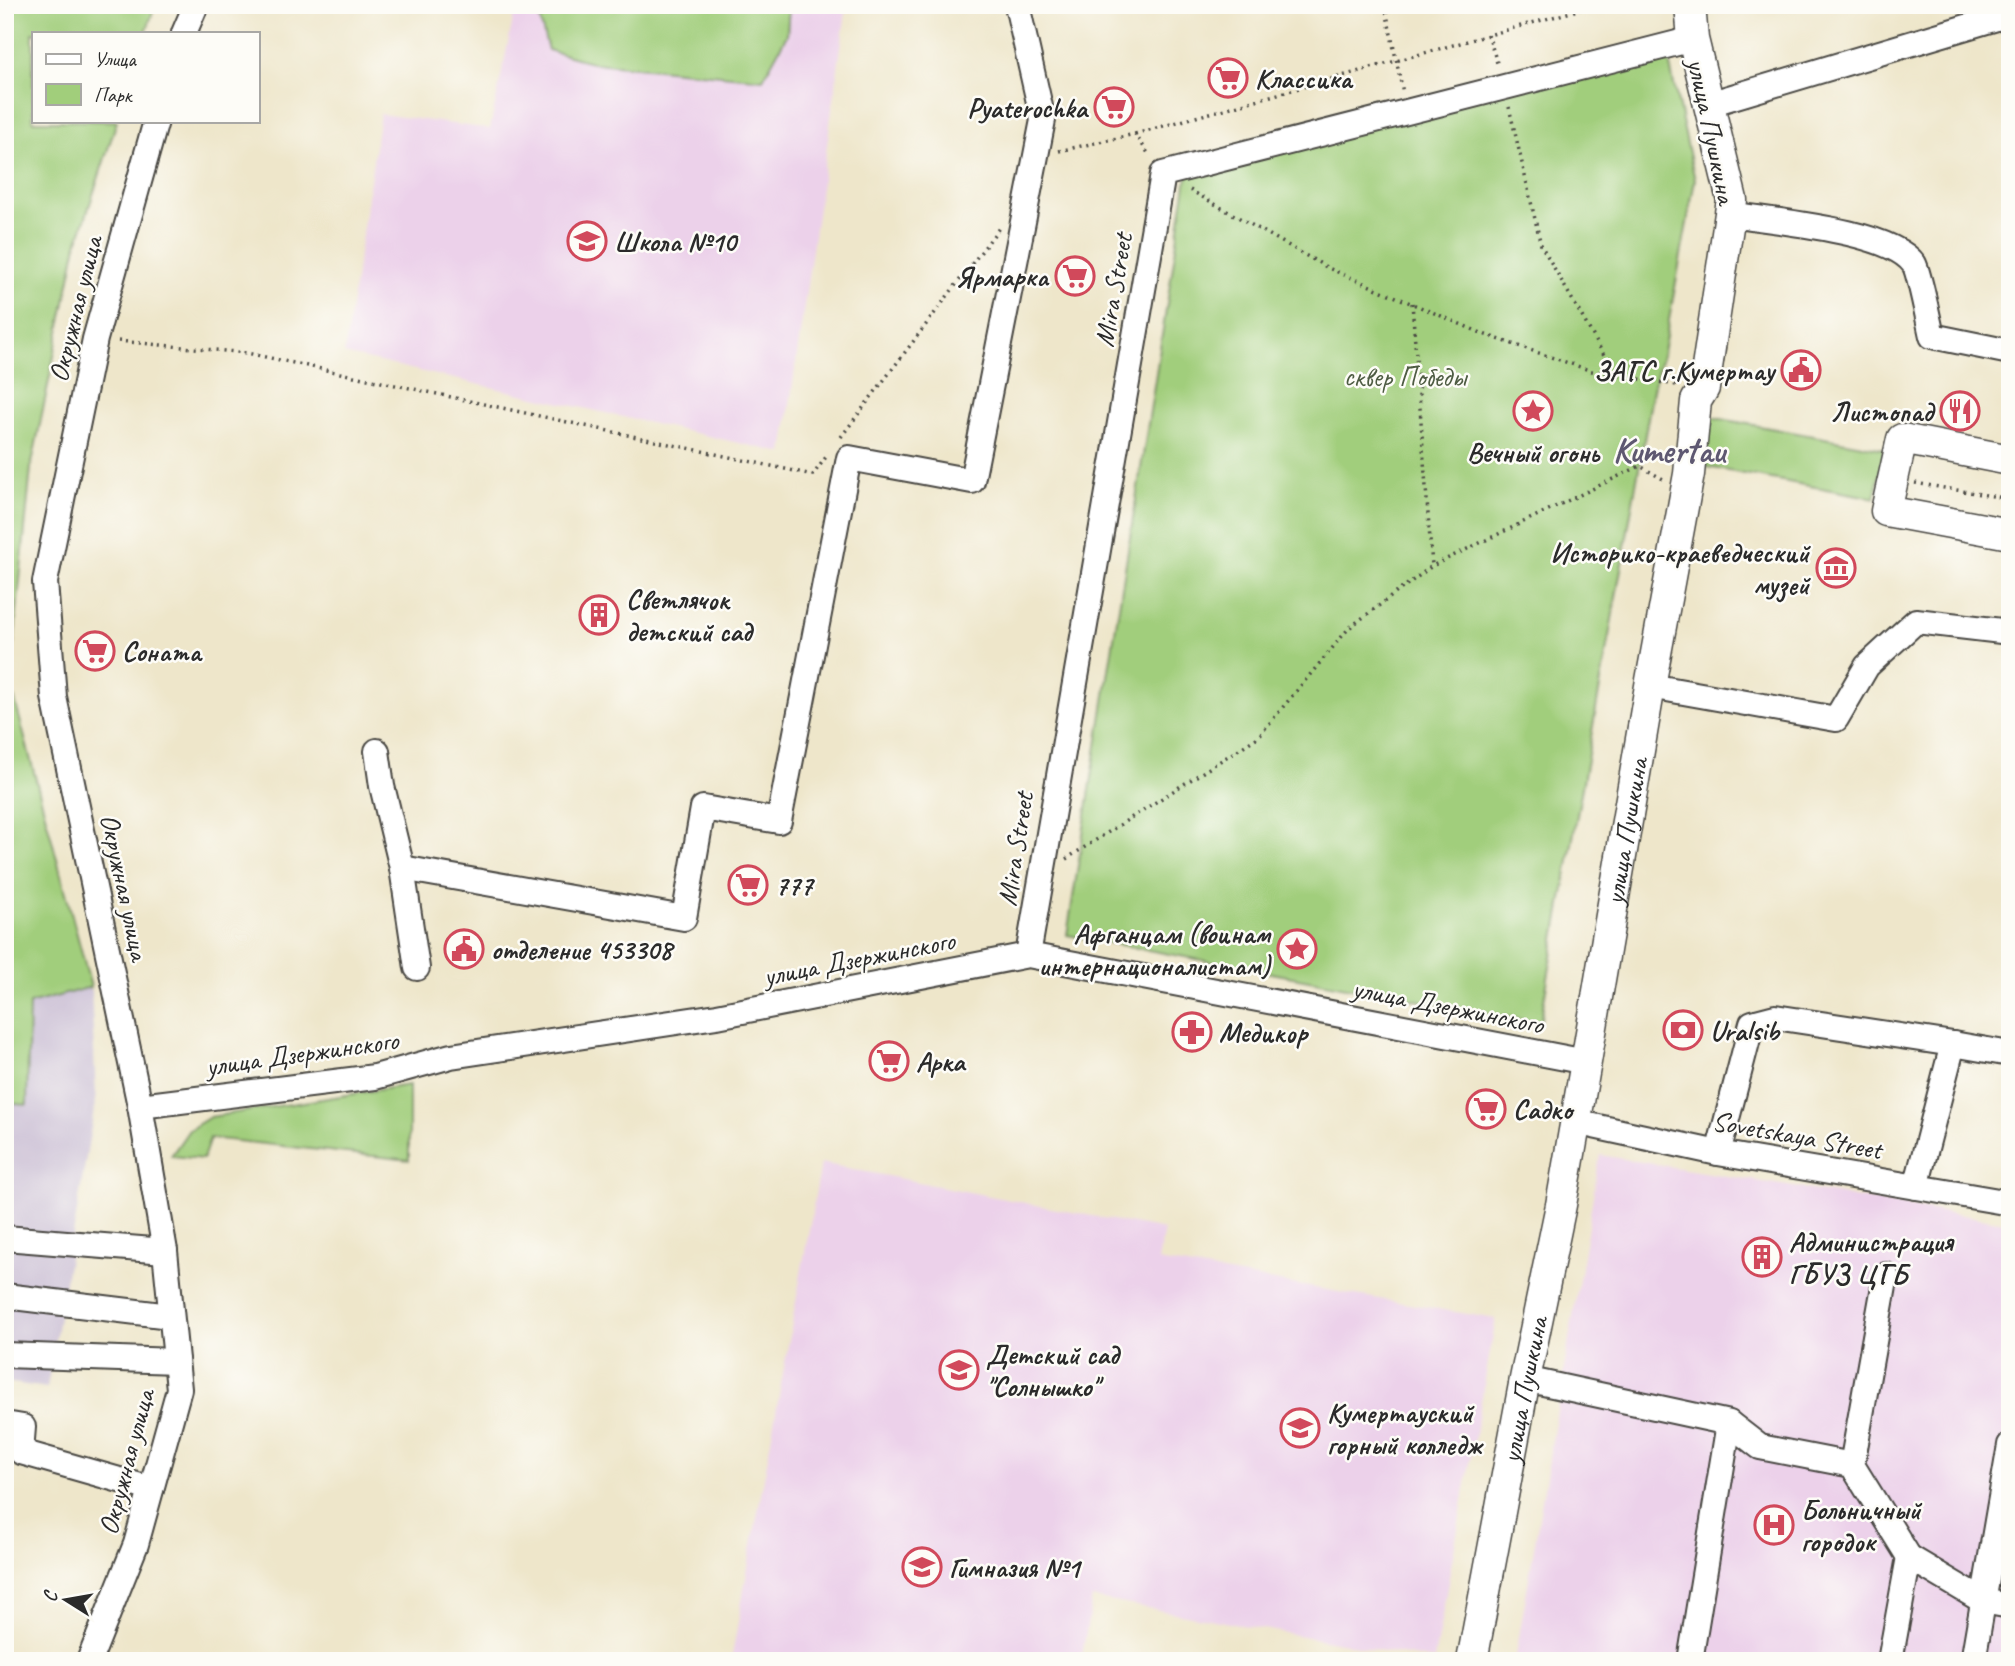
<svg xmlns="http://www.w3.org/2000/svg" width="2015" height="1666" viewBox="0 0 2015 1666" font-family="Caveat,sans-serif">
	<rect width="100%" height="100%" fill="#fdfcf7"/>
	<filter id="ink" filterUnits="userSpaceOnUse"><feTurbulence type="fractalNoise" baseFrequency=".0143" numOctaves="2"/><feDisplacementMap in="SourceGraphic" scale="14" xChannelSelector="R" yChannelSelector="G"/><feConvolveMatrix kernelMatrix="1 2 1 2 8 2 1 2 1" color-interpolation-filters="sRGB"/></filter>
	<filter id="wash" filterUnits="userSpaceOnUse"><feTurbulence type="fractalNoise" baseFrequency=".00686" numOctaves="4" result="noise"/><feDisplacementMap in="SourceGraphic" scale="28" xChannelSelector="R" yChannelSelector="G"/><feGaussianBlur stdDeviation="1.57" result="paint"/><feColorMatrix in="noise" values="0 0 0 0 0 0 0 0 0 0 0 0 0 0 0 0 0 1.4 0 .05"/><feComposite in="paint" operator="in"/></filter>
	<g filter="url(#wash)">
		<rect width="100%" height="100%" fill="#eee6ca"/>
		<g fill="#ecd1ea">
			<path d="M516,5H847L783,453L344,354L380,114L490,129Z"/>
			<path d="M1600,1155L2010,1223V1661H1515Z"/>
			<path d="M821,1163L1164,1230L1158,1261L1496,1319L1434,1660L1092,1598L1081,1661H731Z"/>
		</g>
		<path fill="#cbbfd5" d="M91,987L96,1098L47,1388L5,1382V1103L27,1105L29,1004Z"/>
		<g fill="#a1ce7b" stroke="#667c53" stroke-width="2">
			<path d="M5,5H155L146,33H33V121H117L77,244L31,468L10,682L91,987L29,1004L27,1105L5,1103Z"/>
			<path d="M536,5H789L787,35L763,79L594,63L548,50Z"/>
			<path d="M1666,48L1695,180L1663,352L1654,384L1540,1023L1067,935L1188,171Z"/>
			<path d="M1710,417L1884,449L1875,498L1701,466Z"/>
			<path d="M409,1085V1160L210,1138L203,1159L171,1156L189,1130L210,1117Z"/>
		</g>
	</g>
	<g filter="url(#ink)">
		<g fill="none" stroke-linecap="round" stroke-linejoin="round">
			<g stroke="#484743" stroke-width="28">
				<g id="minor">
					<path d="M184,33L196,5"/>
					<path d="M1709,104L2010,14"/>
					<path d="M1730,214C1772,221 1890,230 1914,264C1919,272 1929,323 1932,336L2010,352"/>
					<path d="M1650,686L1836,719L1867,666L1916,621L2010,632"/>
					<path d="M377,751L382,786L402,868L417,968"/>
					<path d="M402,868L684,918L703,808L779,821L849,458L972,481L1043,120L1017,5"/>
					<path d="M1028,955L1163,174L1693,39"/>
					<path d="M140,1106L375,1077L451,1056L717,1016L1028,955L1586,1062"/>
					<path d="M1575,1122L1718,1153L2010,1203"/>
					<path d="M1718,1153L1752,1023L1775,1017L1953,1044"/>
					<path d="M1916,1187L1953,1044L2010,1054"/>
					<path d="M5,1238L165,1251"/>
					<path d="M5,1296L170,1316"/>
					<path d="M5,1355L176,1361"/>
					<path d="M1525,1379L1729,1423L1760,1447L1852,1465L1909,1557"/>
					<path d="M5,1424L23,1427L21,1452L151,1489"/>
					<path d="M1852,1465L1886,1275"/>
					<path d="M89,1661L136,1544L179,1389L165,1251L140,1106L54,697L45,582L95,339L156,121"/>
					<path d="M1690,1661L1729,1423"/>
					<path d="M1890,1661L1909,1557L1983,1601L2010,1606"/>
					<path d="M1973,1661L2010,1445"/>
				</g>
			</g>
			<g stroke="#484743" stroke-width="33">
				<g id="major">
					<path d="M2010,460L1902,439L1886,511L2010,534"/>
					<path id="s1" d="M1472,1661L1525,1379L1561,1205L1586,1062L1650,686L1689,474L1696,401L1704,388L1732,200L1693,39L1690,5"/>
				</g>
			</g>
			<g stroke="#484743" stroke-width="3.5" stroke-dasharray="2 5" stroke-linecap="butt">
				<path d="M1385,5L1403,93"/>
				<path d="M1488,34L1498,66"/>
				<path d="M1509,107L1541,245L1616,376"/>
				<path d="M1135,134L1596,5"/>
				<path d="M1059,151L1135,134L1150,156"/>
				<path d="M1190,190L1328,268L1486,335L1592,371L1676,385"/>
				<path d="M1412,303L1432,566"/>
				<path d="M118,341L247,353L813,475L826,457"/>
				<path d="M841,437L999,228"/>
				<path d="M1915,483L2010,499"/>
				<path d="M1066,859L1258,737L1349,628L1432,566L1640,466L1663,479"/>
			</g>
			<use href="#minor" stroke="#fff" stroke-width="24"/>
			<use href="#major" stroke="#fff" stroke-width="30"/>
		</g>
	</g>
	<defs>
		<g id="supermarket-ring" transform="scale(2.0125)"><circle r="9.5" fill="#fdfcf7" stroke="#d1495b" stroke-width="1.5"/><path d="M-6-5.5h2.5l.6 2H6L4.5 2H-2.5L-4.4-4H-6ZM-1.5 3.2a1.3 1.3 0 1 0 .1 0ZM3 3.2a1.3 1.3 0 1 0 .1 0Z" fill="#d1495b"/></g>
		<g id="school-ring" transform="scale(2.0125)"><circle r="9.5" fill="#fdfcf7" stroke="#d1495b" stroke-width="1.5"/><path d="M0-5L7-2L0 1L-7-2ZM-4 1L0 2.5L4 1V4Q0 6-4 4Z" fill="#d1495b"/></g>
		<g id="civic-ring" transform="scale(2.0125)"><circle r="9.5" fill="#fdfcf7" stroke="#d1495b" stroke-width="1.5"/><path d="M-.6-6.5H3V-4.5H.6V-3L4-1V1h2V6H-6V1h2V-1L-.6-3ZM-1.2 2.5V6h2.4V2.5Z" fill="#d1495b"/></g>
		<g id="sight-ring" transform="scale(2.0125)"><circle r="9.5" fill="#fdfcf7" stroke="#d1495b" stroke-width="1.5"/><path d="M0-6L1.8-2.2L6-1.7L2.9 1.2L3.7 5.4L0 3.3L-3.7 5.4L-2.9 1.2L-6-1.7L-1.8-2.2Z" fill="#d1495b"/></g>
		<g id="restaurant-ring" transform="scale(2.0125)"><circle r="9.5" fill="#fdfcf7" stroke="#d1495b" stroke-width="1.5"/><path d="M-5-6h1v4h1v-4h1v4h1v-4h1v5L-1.5 .5V6h-2V.5L-5-1ZM5-6V6H3V1.5H1.5Q1.5-4 5-6Z" fill="#d1495b"/></g>
		<g id="museum-ring" transform="scale(2.0125)"><circle r="9.5" fill="#fdfcf7" stroke="#d1495b" stroke-width="1.5"/><path d="M0-6L6-3V-2H-6V-3ZM-5-1h2V3h-2ZM-1-1h2V3h-2ZM3-1h2V3H3ZM-6 4H6V6H-6Z" fill="#d1495b"/></g>
		<g id="building-ring" transform="scale(2.0125)"><circle r="9.5" fill="#fdfcf7" stroke="#d1495b" stroke-width="1.5"/><path d="M-4-6H4V6H1V3H-1V6H-4ZM-2.5-4.3h1.7v1.8h-1.7ZM.8-4.3h1.7v1.8H.8ZM-2.5-1h1.7V.8h-1.7ZM.8-1h1.7V.8H.8Z" fill="#d1495b"/></g>
		<g id="bank-ring" transform="scale(2.0125)"><circle r="9.5" fill="#fdfcf7" stroke="#d1495b" stroke-width="1.5"/><path d="M-6-4H6V4H-6ZM0-2.3a2.3 2.3 0 1 0 0 4.6a2.3 2.3 0 1 0 0-4.6Z" fill="#d1495b"/></g>
		<g id="pharmacy-ring" transform="scale(2.0125)"><circle r="9.5" fill="#fdfcf7" stroke="#d1495b" stroke-width="1.5"/><path d="M-2-6h4v4h4v4h-4v4h-4v-4h-4v-4h4Z" fill="#d1495b"/></g>
		<g id="university-ring" transform="scale(2.0125)"><circle r="9.5" fill="#fdfcf7" stroke="#d1495b" stroke-width="1.5"/><path d="M0-5L7-2L0 1L-7-2ZM-4 1L0 2.5L4 1V4Q0 6-4 4Z" fill="#d1495b"/></g>
		<g id="hospital-ring" transform="scale(2.0125)"><circle r="9.5" fill="#fdfcf7" stroke="#d1495b" stroke-width="1.5"/><path d="M-5-5h3v3.5h4V-5h3V5h-3V1.5h-4V5h-3Z" fill="#d1495b"/></g>
	</defs>
	<g fill-rule="evenodd">
		<use href="#supermarket-ring" x="1228" y="78"/>
		<use href="#supermarket-ring" x="1114" y="107"/>
		<use href="#school-ring" x="587" y="241"/>
		<use href="#supermarket-ring" x="1075" y="276"/>
		<use href="#civic-ring" x="1801" y="370"/>
		<use href="#sight-ring" x="1533" y="411"/>
		<use href="#restaurant-ring" x="1960" y="411"/>
		<use href="#museum-ring" x="1836" y="568"/>
		<use href="#building-ring" x="599" y="615"/>
		<use href="#supermarket-ring" x="95" y="651"/>
		<use href="#supermarket-ring" x="748" y="885"/>
		<use href="#civic-ring" x="464" y="949"/>
		<use href="#sight-ring" x="1297" y="949"/>
		<use href="#bank-ring" x="1683" y="1030"/>
		<use href="#pharmacy-ring" x="1192" y="1032"/>
		<use href="#supermarket-ring" x="889" y="1061"/>
		<use href="#supermarket-ring" x="1486" y="1109"/>
		<use href="#building-ring" x="1762" y="1257"/>
		<use href="#school-ring" x="959" y="1370"/>
		<use href="#university-ring" x="1300" y="1428"/>
		<use href="#hospital-ring" x="1774" y="1525"/>
		<use href="#school-ring" x="922" y="1567"/>
	</g>
	<g text-anchor="middle" dominant-baseline="central" stroke-width="5" stroke-linejoin="round" paint-order="stroke">
		<g font-size="28" font-weight="bold" fill="#2b2b2b" stroke="#fdfcf7" text-anchor="start">
			<text x="1255" y="78">Классика</text>
			<text x="1087" y="107" text-anchor="end">Pyaterochka</text>
			<text x="614" y="241">Школа №10</text>
			<text x="1048" y="276" text-anchor="end">Ярмарка</text>
			<text x="1774" y="370" text-anchor="end">ЗАГС г.Кумертау</text>
			<text x="1933" y="411" text-anchor="end">Листопад</text>
			<text x="1533" y="452" text-anchor="middle">Вечный огонь</text>
			<text x="1809" y="552" text-anchor="end">Историко-краеведческий<tspan x="1809" dy="32">музей</tspan></text>
			<text x="626" y="599">Светлячок<tspan x="626" dy="32">детский сад</tspan></text>
			<text x="122" y="651">Соната</text>
			<text x="775" y="885">777</text>
			<text x="1270" y="933" text-anchor="end">Афганцам (воинам<tspan x="1270" dy="32">интернационалистам)</tspan></text>
			<text x="491" y="949">отделение 453308</text>
			<text x="1710" y="1030">Uralsib</text>
			<text x="1219" y="1032">Медикор</text>
			<text x="916" y="1061">Арка</text>
			<text x="1513" y="1109">Садко</text>
			<text x="1789" y="1241">Администрация<tspan x="1789" dy="32">ГБУЗ ЦГБ</tspan></text>
			<text x="986" y="1354">Детский сад<tspan x="986" dy="32">"Солнышко"</tspan></text>
			<text x="1327" y="1412">Кумертауский<tspan x="1327" dy="32">горный колледж</tspan></text>
			<text x="1801" y="1509">Больничный<tspan x="1801" dy="32">городок</tspan></text>
			<text x="949" y="1567">Гимназия №1</text>
		</g>
		<g font-size="28" fill="#2b2b2b" stroke="#fdfcf7">
			<text transform="translate(1712 131) rotate(78)">улица Пушкина</text>
			<text transform="translate(1113 290) rotate(-80)">Mira Street</text>
			<text transform="translate(75 309) rotate(-76)">Окружная улица</text>
			<text stroke="none"><textPath href="#s1" startOffset="844">улица Пушкина</textPath></text>
			<text transform="translate(1015 849) rotate(-81)">Mira Street</text>
			<text transform="translate(125 887) rotate(78)">Окружная улица</text>
			<text transform="translate(859 958) rotate(-11)">улица Дзержинского</text>
			<text transform="translate(1448 1006) rotate(11)">улица Дзержинского</text>
			<text transform="translate(302 1053) rotate(-8)">улица Дзержинского</text>
			<text transform="translate(1797 1135) rotate(10)">Sovetskaya Street</text>
			<text stroke="none"><textPath href="#s1" startOffset="276">улица Пушкина</textPath></text>
			<text transform="translate(126 1462) rotate(-75)">Окружная улица</text>
		</g>
		<g font-size="28" fill="#4e5c43" stroke="#fdfcf7">
			<text x="1405" y="376">сквер Победы</text>
		</g>
		<g font-size="35" font-weight="bold" fill="#5e5871" stroke="#fdfcf7">
			<text x="1669" y="450">Kumertau</text>
		</g>
	</g>
	<rect width="2015" height="1666" fill="none" stroke="#fdfcf7" stroke-width="28"/>
	<rect x="32" y="32" width="228" height="91" fill="#fdfcf7" stroke="#a9a8a5" stroke-width="2"/>
	<rect x="46" y="54" width="35" height="10" fill="#ffffff" stroke="#a9a8a5" stroke-width="2"/>
	<text x="94" y="66" font-size="21" fill="#2b2b2b">Улица</text>
	<rect x="46" y="84" width="35" height="21" fill="#a1ce7b" stroke="#a9a8a5" stroke-width="2"/>
	<text x="94" y="102" font-size="21" fill="#2b2b2b">Парк</text>
	<g transform="translate(66 1600) rotate(281)" stroke="#fdfcf7" stroke-width="5" paint-order="stroke">
	<path d="M0-5L12 26L0 18L-12 26Z" fill="#2b2b2b"/>
	<text y="-10" font-size="19" font-weight="bold" text-anchor="middle" fill="#2b2b2b">С</text>
	</g>
</svg>
